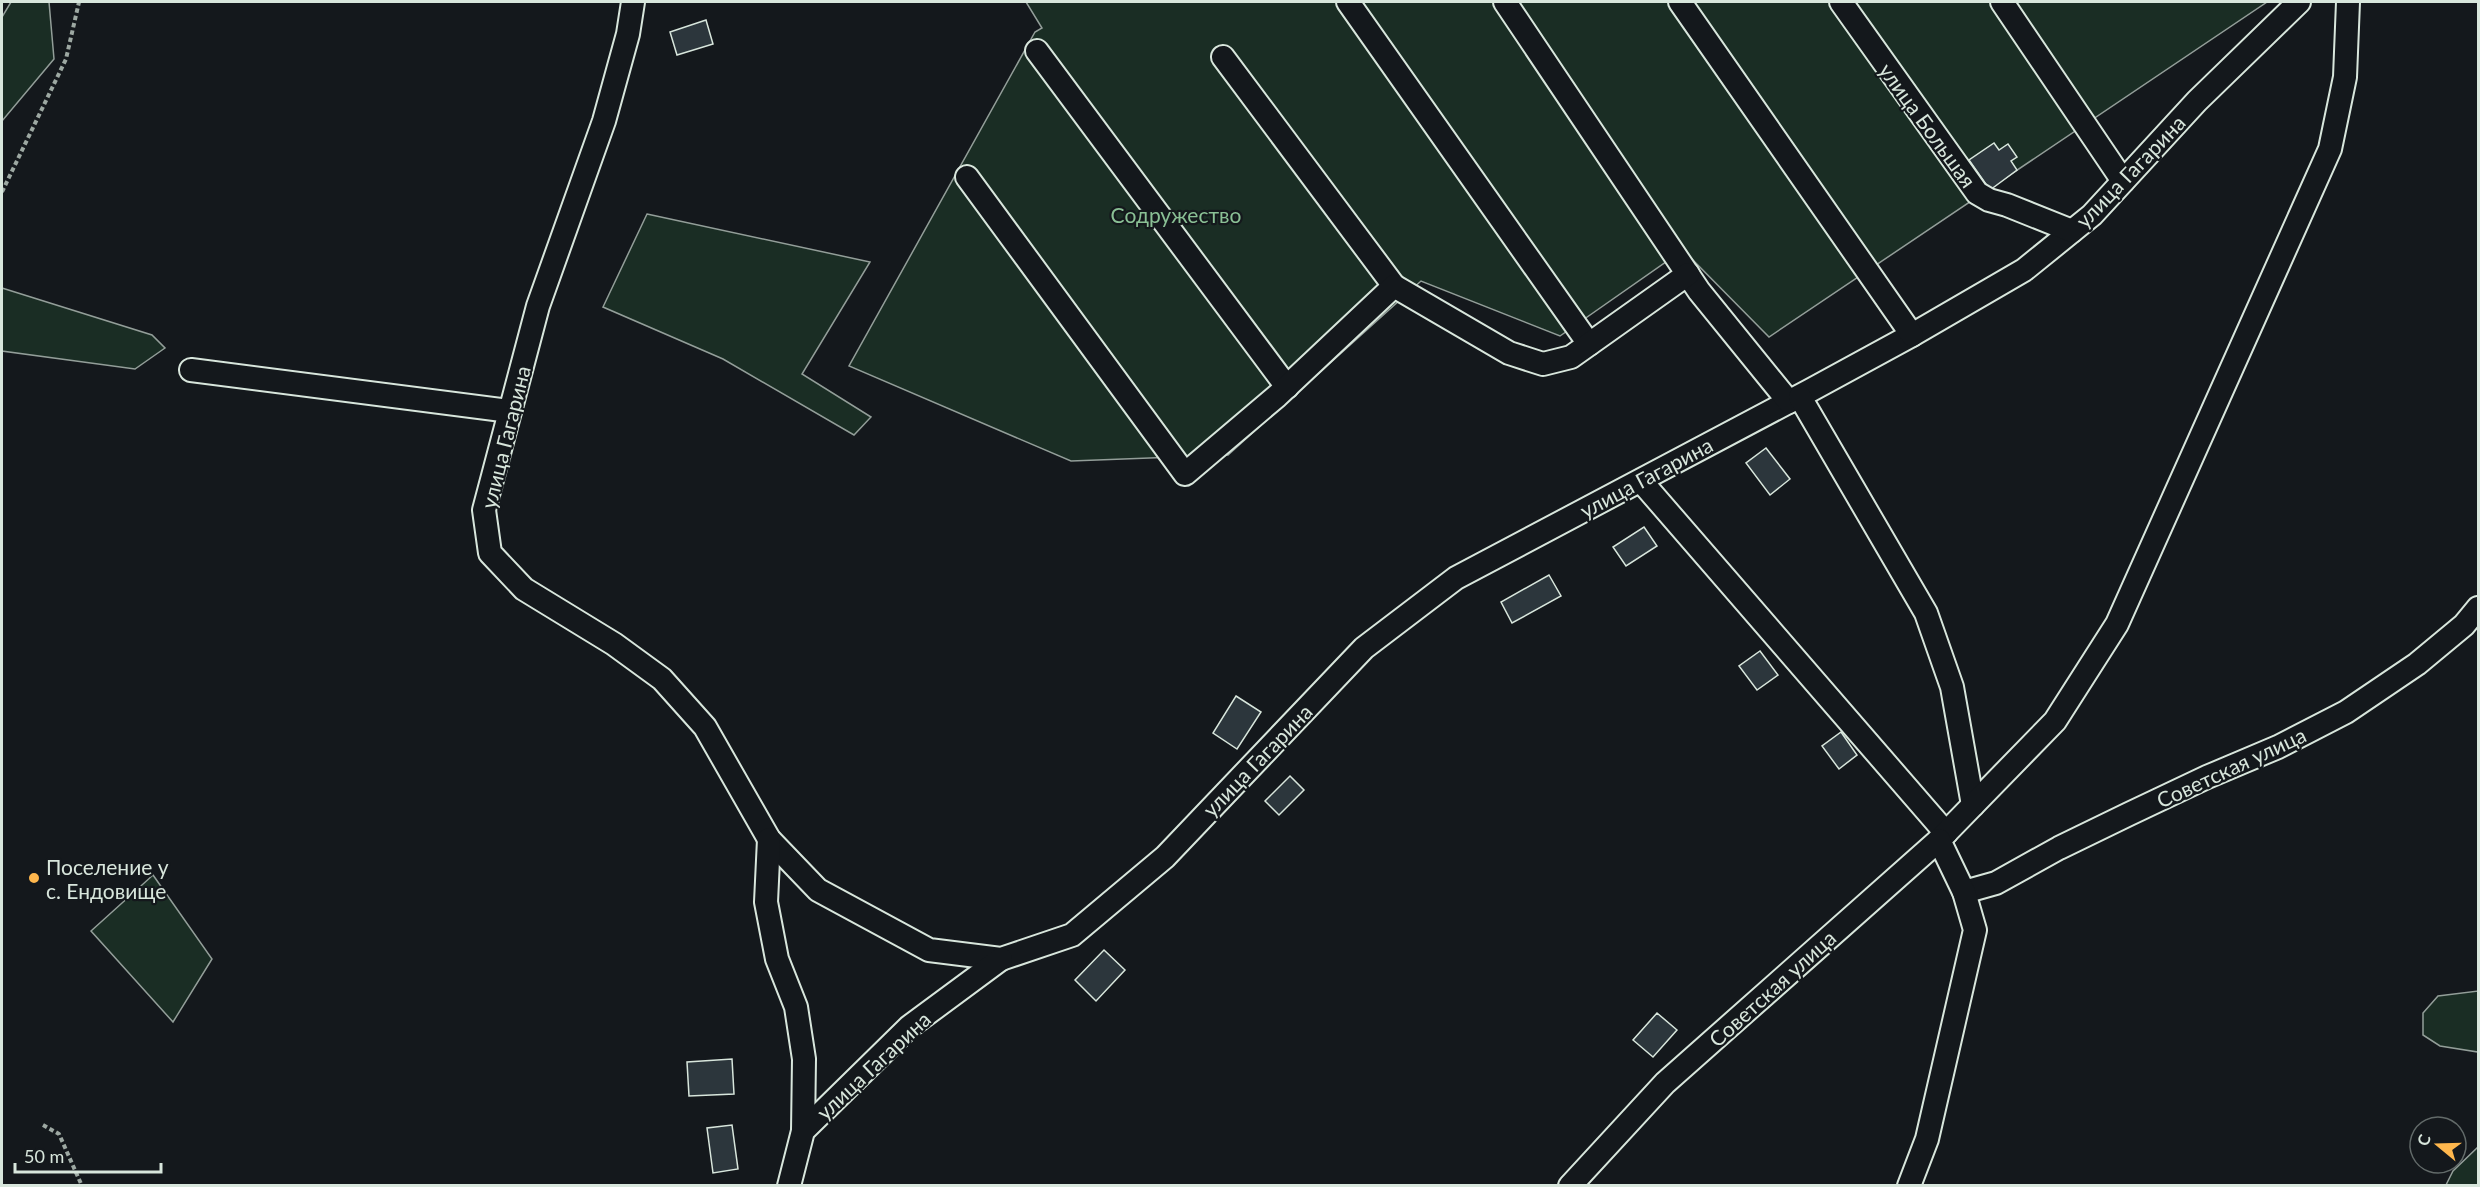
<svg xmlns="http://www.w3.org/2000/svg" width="2480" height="1187" viewBox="0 0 2480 1187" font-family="Lato,sans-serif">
	<rect width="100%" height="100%" fill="#14181c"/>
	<g fill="#1a2d24" stroke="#939e99" stroke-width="1.5">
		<path d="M11,2H49L54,59L2,121V17Z"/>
		<path d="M1026,2H2267L1769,337L1683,250L1560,336L1421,281L1228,455L1071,461L849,366L1035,32L1042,28Z"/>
		<path d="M647,214L870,262L802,374L871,417L854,435L723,359L603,307Z"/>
		<path d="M2,288L152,335L165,348L135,369L2,351Z"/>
		<path d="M153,875L212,959L173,1022L91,931Z"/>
		<path d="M2478,991V1052L2440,1046L2423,1035V1013L2438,996Z"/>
		<path d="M2478,1147V1185H2446L2453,1171Z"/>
	</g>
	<g fill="#2c363c" stroke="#d8e6dc" stroke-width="1.5">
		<path d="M706,20L713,44L677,55L670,32Z"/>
		<path d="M1994,143L1999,150L2008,144L2017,157L2011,161L2017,170L1990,190L1969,160Z"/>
		<path d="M1766,448L1790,479L1770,495L1746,463Z"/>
		<path d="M1644,527L1657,546L1626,566L1613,547Z"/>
		<path d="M1549,575L1561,596L1512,623L1501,602Z"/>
		<path d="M1760,651L1778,675L1757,690L1739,666Z"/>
		<path d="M1236,696L1261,712L1237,749L1213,733Z"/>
		<path d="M1841,732L1857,755L1839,769L1822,746Z"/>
		<path d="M1290,776L1304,790L1279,815L1265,801Z"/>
		<path d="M1104,950L1125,970L1096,1001L1075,980Z"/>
		<path d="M1657,1013L1677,1030L1653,1057L1633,1040Z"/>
		<path d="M732,1059L734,1094L689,1096L687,1062Z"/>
		<path d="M732,1125L738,1169L713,1173L707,1128Z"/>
	</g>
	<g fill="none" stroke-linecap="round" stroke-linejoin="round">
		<g stroke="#d8e6dc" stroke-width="26">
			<g id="minor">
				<path d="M633,2L628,34L604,121L538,306L484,510L490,553L524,589L614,644L662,679L705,727L769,839L818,890L929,950L1001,959L1072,935L1165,857L1364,648L1456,578L1811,390L1912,335L2024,270L2092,215L2197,101L2299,2"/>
				<path d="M1348,2L1589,344"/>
				<path d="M1505,2L1699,291L1789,402"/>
				<path d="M1680,2L1912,335"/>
				<path d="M1841,2L1977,193L1989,200L2007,205L2072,231"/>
				<path d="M2002,2L2123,181"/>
				<path d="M1037,51L1287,387"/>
				<path d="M1223,57L1394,286"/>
				<path d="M967,177L1185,474L1277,396L1394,286L1509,353L1543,364L1571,357L1688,274"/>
				<path d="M191,370L510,411"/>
				<path d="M1800,397L1926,613L1952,687L1973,805"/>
				<path d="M1641,481L1946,833"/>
				<path d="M769,839L766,902L777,959L796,1007L804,1059L803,1131"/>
				<path d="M1939,840L2055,721L2117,624L2330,149L2345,77L2348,2"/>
				<path d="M1964,892L1996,883L2059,848L2129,814L2207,777L2278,747L2346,712L2417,664L2464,625L2478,608"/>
				<path d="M789,1186L803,1131L909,1027L1001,959"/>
				<path d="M1570,1186L1665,1083L1939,840L1964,892L1975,930L1927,1139L1909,1186"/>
			</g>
		</g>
		<g stroke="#9da8a2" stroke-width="4" stroke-dasharray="4.5 3" stroke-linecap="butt">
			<path d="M2,192L66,59L79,2"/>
			<path d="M43,1125L59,1134L82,1186"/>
		</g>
		<use href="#minor" stroke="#14181c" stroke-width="22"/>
	</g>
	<circle fill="#ffb74d" stroke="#14181c" stroke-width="2" cx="34" cy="878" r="6"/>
	<g text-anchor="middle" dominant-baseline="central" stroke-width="4.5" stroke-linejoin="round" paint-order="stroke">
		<g font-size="21" fill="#d8e6dc" stroke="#14181c">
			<text transform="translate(1928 125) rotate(54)">улица Большая</text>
			<text transform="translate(2130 171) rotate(-46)">улица Гагарина</text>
			<text transform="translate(505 437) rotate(-76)">улица Гагарина</text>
			<text transform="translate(1646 477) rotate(-28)">улица Гагарина</text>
			<text transform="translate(1257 760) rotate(-46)">улица Гагарина</text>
			<text transform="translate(2231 767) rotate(-25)">Советская улица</text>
			<text transform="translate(1772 988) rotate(-42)">Советская улица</text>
			<text transform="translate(873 1065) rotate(-43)">улица Гагарина</text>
		</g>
		<g font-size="21" fill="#8ac095" stroke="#14181c">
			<text x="1176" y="214">Содружество</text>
		</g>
		<g font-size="21" fill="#d8e6dc" stroke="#14181c" text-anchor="start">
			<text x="46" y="866">Поселение у<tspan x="46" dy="24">с. Ендовище</tspan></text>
		</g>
	</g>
	<rect width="2480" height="1187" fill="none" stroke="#d8e6dc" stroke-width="6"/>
	<g transform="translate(2438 1145) rotate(289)"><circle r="28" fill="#14181c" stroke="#626a69" stroke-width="1.5"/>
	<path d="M0-4.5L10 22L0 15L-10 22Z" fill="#ffb74d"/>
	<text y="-9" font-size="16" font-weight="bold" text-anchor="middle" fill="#d8e6dc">С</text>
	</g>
	<path d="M15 1163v9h146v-9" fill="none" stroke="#d8e6dc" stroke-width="3"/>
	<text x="24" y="1163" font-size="18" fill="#d8e6dc" stroke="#14181c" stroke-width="4.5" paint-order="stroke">50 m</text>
</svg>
